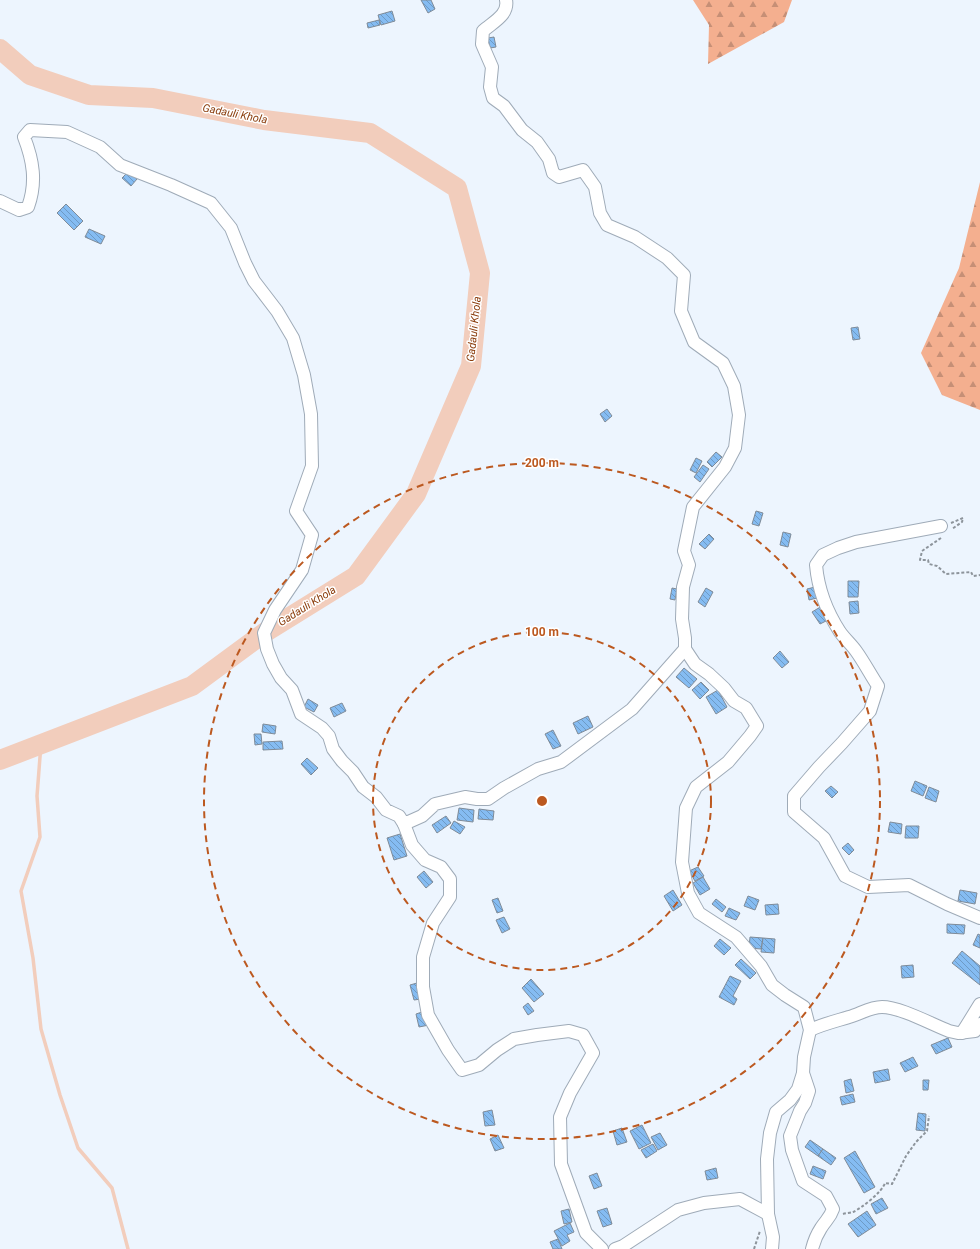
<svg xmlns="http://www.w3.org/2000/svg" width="980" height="1249" viewBox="0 0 980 1249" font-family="Roboto,sans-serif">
	<defs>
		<pattern id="forest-firs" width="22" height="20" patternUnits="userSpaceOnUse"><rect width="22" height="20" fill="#f4af8f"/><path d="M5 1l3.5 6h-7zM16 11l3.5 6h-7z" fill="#c68f76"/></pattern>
		<pattern id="building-back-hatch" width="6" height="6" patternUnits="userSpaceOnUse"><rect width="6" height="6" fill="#85bcf2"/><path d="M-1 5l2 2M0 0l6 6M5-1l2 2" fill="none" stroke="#6d9ac5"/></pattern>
	</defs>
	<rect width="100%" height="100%" fill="#edf5fe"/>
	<g fill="url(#forest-firs)">
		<path d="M693,0H792L784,22L708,64L709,25Z"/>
		<path d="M980,182V410L942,395L921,353L959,268Z"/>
	</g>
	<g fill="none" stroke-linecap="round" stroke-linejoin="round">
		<path stroke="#f2cdbc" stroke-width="3.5" d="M41,744L37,796L40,837L21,891L33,958L41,1029L60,1095L78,1148L112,1188L128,1249"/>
		<path stroke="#f2cdbc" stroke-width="20" d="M0,49L30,75L89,95L153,98L264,120L370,133L457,188L480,273L471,366L416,494L356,576L264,633L192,686L0,760"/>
	</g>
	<g fill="url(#building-back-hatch)" stroke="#7f8b98">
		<path d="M421,0H431L435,9L428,13Z"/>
		<path d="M392,11L395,21L381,25L378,15Z"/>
		<path d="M379,20L380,25L368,28L367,23Z"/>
		<path d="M494,37L496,47L490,48L488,38Z"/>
		<path d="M128,172L137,179L131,186L122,178Z"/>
		<path d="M66,204L83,221L74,230L57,213Z"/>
		<path d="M89,229L105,236L101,244L85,237Z"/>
		<path d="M858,327L860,339L853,340L851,328Z"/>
		<path d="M607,409L612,416L605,422L600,414Z"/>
		<path d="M716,452L722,457L712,467L707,462Z"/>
		<path d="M696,458L702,461L696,473L690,470Z"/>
		<path d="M703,465L709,469L700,482L694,477Z"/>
		<path d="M756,511L763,513L759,526L752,524Z"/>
		<path d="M783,532L791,534L788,547L780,545Z"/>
		<path d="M709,534L714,539L705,549L699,544Z"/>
		<path d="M848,581H859L858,597H848Z"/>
		<path d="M815,587L817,598L809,600L807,589Z"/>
		<path d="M672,588L677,589L675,600L670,599Z"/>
		<path d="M706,588L713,592L705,607L698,602Z"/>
		<path d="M858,601L859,613L850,614L849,602Z"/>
		<path d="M822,606L830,619L820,624L812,612Z"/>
		<path d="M780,651L789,662L782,668L773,658Z"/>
		<path d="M684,668L697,679L689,688L676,677Z"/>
		<path d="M701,682L709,690L700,699L692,690Z"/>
		<path d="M718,690L727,707L716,714L706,697Z"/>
		<path d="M308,699L318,705L314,712L304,707Z"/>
		<path d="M342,703L346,711L334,717L330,708Z"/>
		<path d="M588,716L593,727L578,734L573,723Z"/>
		<path d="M263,724L276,726L275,734L262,732Z"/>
		<path d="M553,730L561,746L553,749L545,734Z"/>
		<path d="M254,734H261L262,744L255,745Z"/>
		<path d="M282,741L283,749L263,750V742Z"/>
		<path d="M307,758L318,768L311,775L301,764Z"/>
		<path d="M915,781L927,786L923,796L911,791Z"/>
		<path d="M831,786L838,792L832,798L825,791Z"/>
		<path d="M929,787L939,791L936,802L925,798Z"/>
		<path d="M459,808L474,810L473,822L457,820Z"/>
		<path d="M479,809L494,811L493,820L478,819Z"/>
		<path d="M446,816L451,823L437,833L432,825Z"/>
		<path d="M454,821L465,827L460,834L450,828Z"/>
		<path d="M890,822L902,824L901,834L888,832Z"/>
		<path d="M906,826H919L918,838H905Z"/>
		<path d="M400,834L407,856L394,860L387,838Z"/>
		<path d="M848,843L854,850L849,855L842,848Z"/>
		<path d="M698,867L704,876L695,881L689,871Z"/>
		<path d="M424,871L433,882L426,888L417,877Z"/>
		<path d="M703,877L710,889L700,895L693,883Z"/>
		<path d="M673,890L682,905L673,911L664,896Z"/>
		<path d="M960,890L977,893L975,904L958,901Z"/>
		<path d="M748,896L759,900L755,910L744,906Z"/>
		<path d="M498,898L503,911L497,913L492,900Z"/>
		<path d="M716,899L726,907L722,912L712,904Z"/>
		<path d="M778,904L779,914L766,915L765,905Z"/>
		<path d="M729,908L740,913L736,920L725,916Z"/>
		<path d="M504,917L510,929L502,933L496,920Z"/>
		<path d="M947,924L965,925L964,934L947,933Z"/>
		<path d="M978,934L980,935V948L973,945Z"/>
		<path d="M750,937L763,938L761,949L749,948Z"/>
		<path d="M763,938L775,939L774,953L761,952Z"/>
		<path d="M720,939L731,948L724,955L714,946Z"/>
		<path d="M962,951L980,966V985L952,963Z"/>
		<path d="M741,959L756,973L750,979L735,965Z"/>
		<path d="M913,965L914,977L902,978L901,966Z"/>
		<path d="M730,976L741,981L733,996L737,999L734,1005L719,997Z"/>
		<path d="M531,979L544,994L534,1002L522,988Z"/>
		<path d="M417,983L421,999L414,1000L410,985Z"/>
		<path d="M528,1003L534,1011L528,1015L523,1007Z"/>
		<path d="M425,1011L429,1025L419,1027L416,1014Z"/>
		<path d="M948,1038L952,1047L936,1054L931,1045Z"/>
		<path d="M913,1057L918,1066L905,1072L900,1063Z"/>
		<path d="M888,1069L890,1080L875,1083L873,1072Z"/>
		<path d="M851,1079L854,1091L846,1093L844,1081Z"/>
		<path d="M923,1080H929L928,1090H923Z"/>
		<path d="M853,1094L855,1102L842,1105L840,1097Z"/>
		<path d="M492,1110L495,1125L485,1126L483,1112Z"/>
		<path d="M918,1113L926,1114L925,1131L916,1130Z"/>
		<path d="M642,1125L651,1143L639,1149L630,1131Z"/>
		<path d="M622,1128L627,1142L617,1145L613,1131Z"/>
		<path d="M660,1133L667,1145L658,1150L651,1137Z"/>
		<path d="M498,1135L504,1148L495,1151L490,1139Z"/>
		<path d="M810,1140L823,1149L818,1156L805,1147Z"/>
		<path d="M653,1144L657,1151L646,1158L641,1150Z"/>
		<path d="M823,1149L836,1158L831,1165L818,1156Z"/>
		<path d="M855,1151L875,1187L864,1193L844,1158Z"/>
		<path d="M813,1166L826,1171L823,1179L810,1174Z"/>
		<path d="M716,1168L718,1178L707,1180L705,1171Z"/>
		<path d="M597,1173L602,1186L594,1189L589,1176Z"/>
		<path d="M882,1198L888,1208L876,1214L871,1204Z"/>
		<path d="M607,1208L612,1224L603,1227L597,1211Z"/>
		<path d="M569,1209L572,1222L564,1224L561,1211Z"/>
		<path d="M867,1211L876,1225L858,1237L848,1224Z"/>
		<path d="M570,1223L574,1232L567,1235L570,1241L562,1246L554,1231Z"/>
		<path d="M558,1239L562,1249H553L550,1242Z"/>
	</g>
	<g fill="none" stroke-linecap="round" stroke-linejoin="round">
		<g stroke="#9fabb8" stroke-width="14">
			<g id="minor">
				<path d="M506,0C509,15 493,22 483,31L482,44L492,67L490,87L493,98L504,106L522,130L537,142L549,159L553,173L559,177L583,170L595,187L600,213L607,225L635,237L667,258L684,275L681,311L694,342L723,363L734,386L739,415L735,448L725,467L693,507L684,551L689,565L683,587L682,619L685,638V649L695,664L709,674L724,688L734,701L746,708L757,726L750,736L728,762L696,787L686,808L682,862L688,893L699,913L736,937L761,966L772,985L785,995L804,1007L810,1030L804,1057L803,1073L809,1091L805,1103L800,1111L790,1136L792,1150L803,1181L826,1196L833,1209C830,1218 826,1220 821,1228C817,1234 814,1241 812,1249"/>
				<path d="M0,201L19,210L28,207C37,182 33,160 24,137L30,130L67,132L100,147L120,165L171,185L211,203L231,228L245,263L254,281L277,311L293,338L304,375L311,414L312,466L296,511L312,535L302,570L275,610L264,633L267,649L273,664L281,678L292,690L301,714L322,728L329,736L333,749L342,761L353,772L363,787L376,797L386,810L399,816L404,824L422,816L435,804L465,797L477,799H488L504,788L538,769L561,762L632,709L685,649"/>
				<path d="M941,526L856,542L838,548L823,555L816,565C818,588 827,612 840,632C845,639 851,644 856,651C864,662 870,674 878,686L870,711L842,743L819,767L794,796V812L824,838L845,876L868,887L909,885L947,904L980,918"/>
				<path d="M404,824L412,845L425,860L441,867L450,879V897L433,923L423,957V987L428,1015L448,1050L462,1070L479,1065L497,1050L514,1039L537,1035L569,1031L583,1035L593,1053L570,1093L560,1117L561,1164L586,1233L602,1249"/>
				<path d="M810,1030C823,1024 836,1021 849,1017C860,1014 870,1007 882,1007C900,1007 931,1024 949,1031L958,1033L975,1031L980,1024"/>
				<path d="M962,1033L980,1004"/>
				<path d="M615,1249L623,1246L678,1210L704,1203L740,1199L768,1214"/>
				<path d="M772,1249L773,1237L768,1214L767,1159L770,1133L776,1112L790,1100L798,1089L803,1073"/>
			</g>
		</g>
		<g stroke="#8d949b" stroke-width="2" stroke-dasharray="3 2" stroke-linecap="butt">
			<path d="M951,523L963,518L962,522L952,529"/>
			<path d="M941,538L922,551L920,560H928L929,564L937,566L946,574L971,572L973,576L980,575"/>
			<path d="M843,1214C846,1213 850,1213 853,1212C862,1208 882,1192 885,1183L892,1184L906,1156L916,1142L927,1131L929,1116"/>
			<path d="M754,1249L760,1231"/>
		</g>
		<use href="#minor" stroke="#fff" stroke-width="12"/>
	</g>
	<g fill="none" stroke="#bc5920" stroke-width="2" stroke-dasharray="7 5">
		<circle cx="542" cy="801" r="169"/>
		<circle cx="542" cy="801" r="338"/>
	</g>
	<g text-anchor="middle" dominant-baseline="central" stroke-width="3" stroke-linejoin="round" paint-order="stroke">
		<g font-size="11" font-style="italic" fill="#8b3d0c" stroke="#fff">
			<text transform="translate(235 114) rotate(11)">Gadauli Khola</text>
			<text transform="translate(474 329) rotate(-84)">Gadauli Khola</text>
			<text transform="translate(307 606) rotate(-32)">Gadauli Khola</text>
		</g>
	</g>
	<circle cx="542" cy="801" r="6" fill="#bc5920" stroke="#fff" stroke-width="2"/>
	<g font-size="12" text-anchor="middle" font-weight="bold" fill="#bc5920" stroke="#fff" stroke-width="3" stroke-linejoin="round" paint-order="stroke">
		<text x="542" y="467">200 m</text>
		<text x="542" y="636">100 m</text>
	</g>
</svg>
